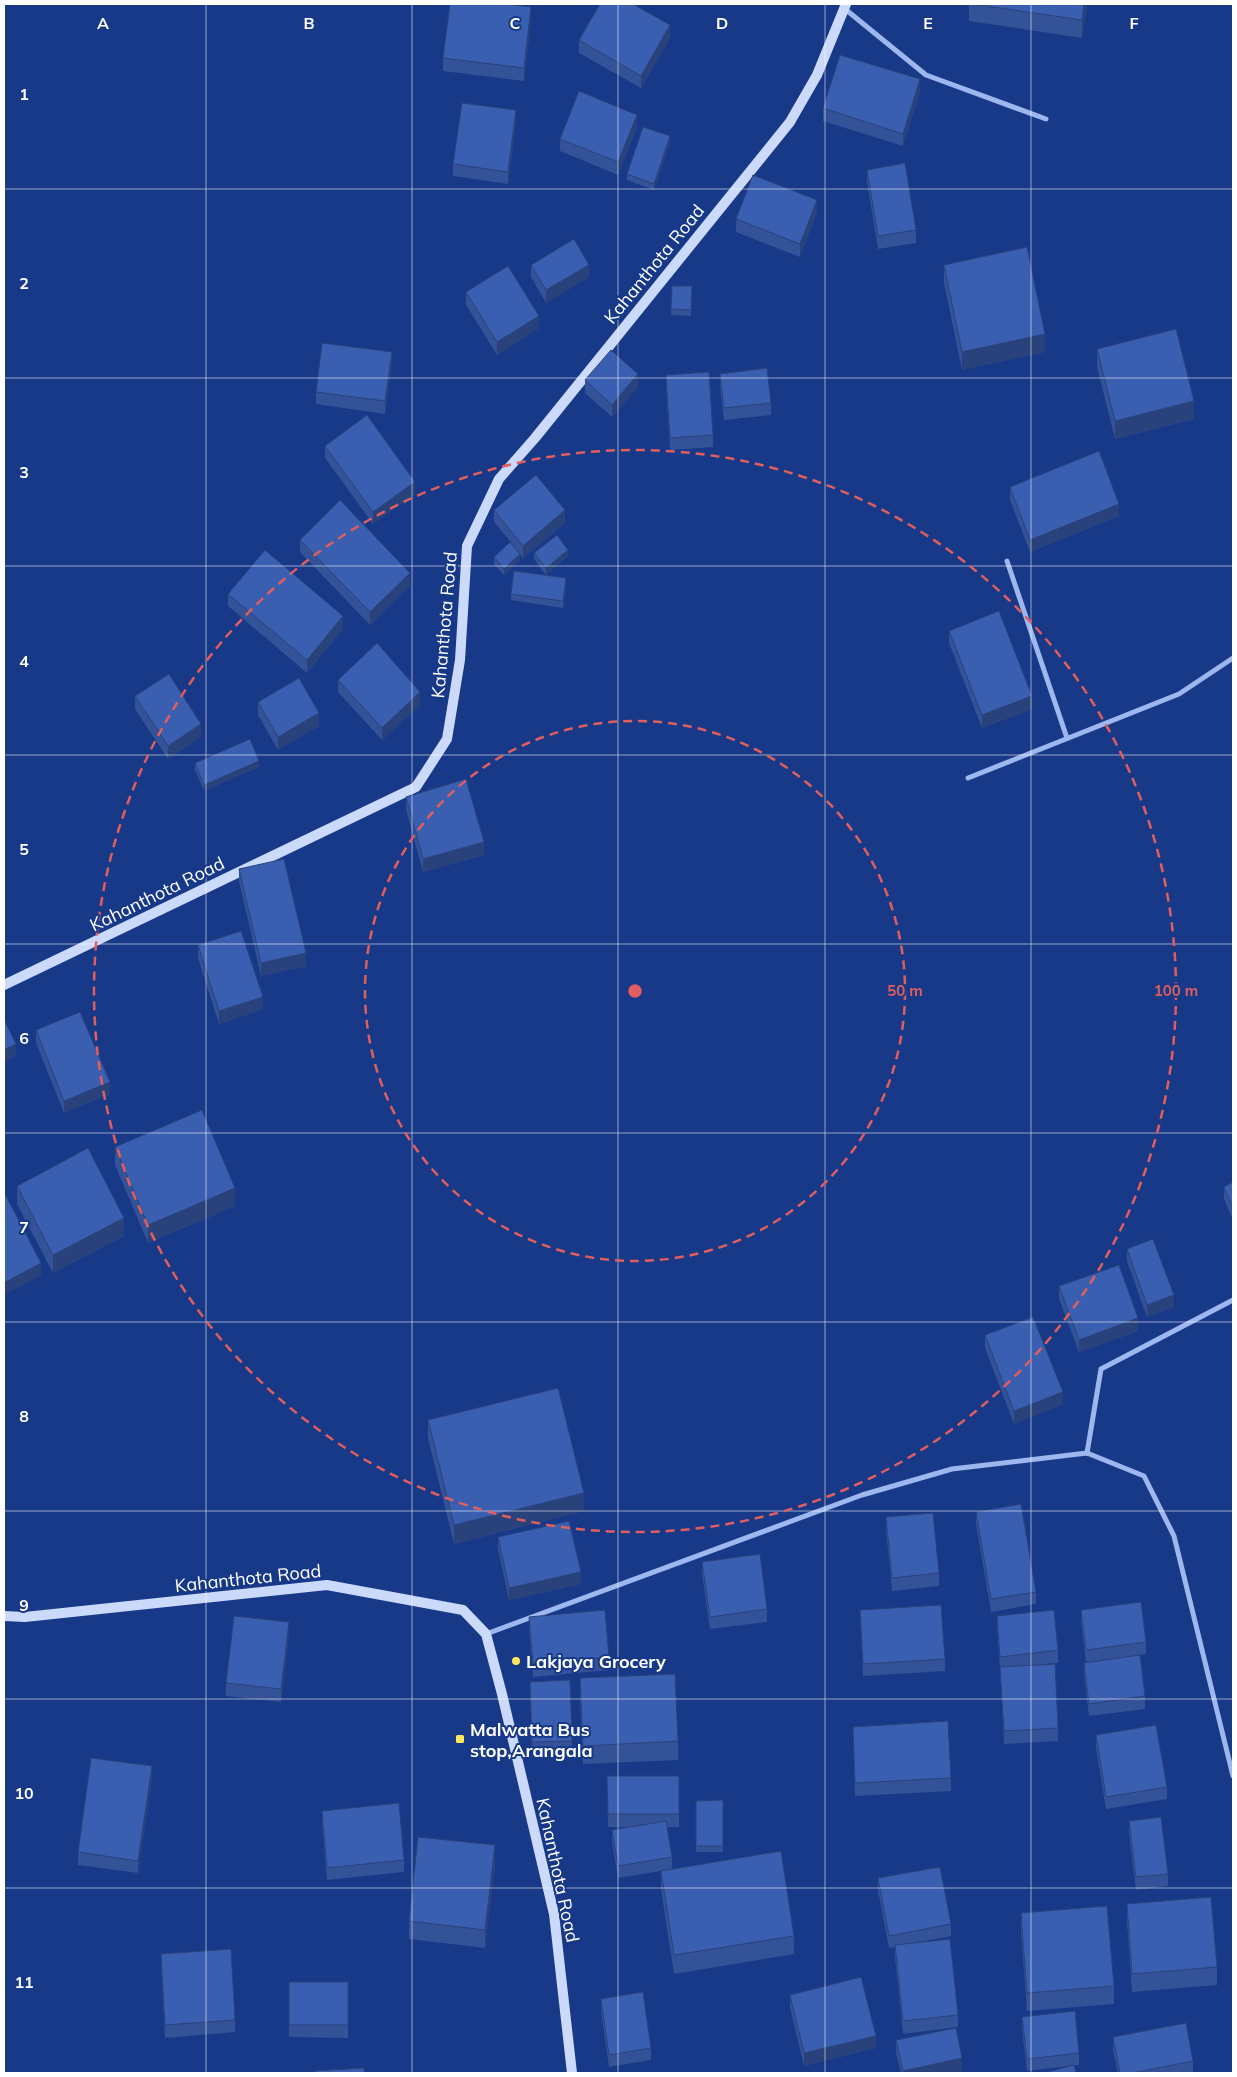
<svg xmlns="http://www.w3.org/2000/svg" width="1237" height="2077" viewBox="0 0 1237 2077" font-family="Mulish,sans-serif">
	<rect width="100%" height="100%" fill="#173988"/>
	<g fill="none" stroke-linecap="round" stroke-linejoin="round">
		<g stroke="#9eb7ee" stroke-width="5">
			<path d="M845,9L926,75L1046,119"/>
			<path d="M1007,561L1067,738"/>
			<path d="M968,778L1179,694L1233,658"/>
			<path d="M1087,1453L1101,1369L1233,1300"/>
			<path d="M486,1634L862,1495L952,1469L1087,1453L1144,1476L1174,1536L1233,1776"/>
		</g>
		<g stroke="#cbd9fa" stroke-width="10">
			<path d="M4,985L416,787L447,739L460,660L467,546L499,479L535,438L790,122L817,75L846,4"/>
			<path d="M4,1616L25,1617L327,1585L463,1610L486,1634L502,1694L554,1914L572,2073"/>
		</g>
	</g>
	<g fill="#335297">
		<path d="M969,4H1087L1082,38L969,21Z"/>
		<path d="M531,19L524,81L443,71V58Z"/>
		<path d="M670,38L641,88L579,53V40Z"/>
		<path d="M920,92L903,146L823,121V108Z"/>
		<path d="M516,122L508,184L453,176V164Z"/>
		<path d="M637,127L618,175L560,151V139Z"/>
		<path d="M670,143L654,190L627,180V174Z"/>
		<path d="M867,170L916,230V243L878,249L867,182Z"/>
		<path d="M817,212L800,257L736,232V219Z"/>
		<path d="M531,265L589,277L546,303L531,277Z"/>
		<path d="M944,265L1045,352L962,370L944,283Z"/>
		<path d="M672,286H692L691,316L671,315Z"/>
		<path d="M466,292L539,328L497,355L466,305Z"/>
		<path d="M1097,349L1194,419L1115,439L1097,367Z"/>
		<path d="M392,364L385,414L316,404V392Z"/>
		<path d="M720,374L771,403V415L724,420L720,387Z"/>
		<path d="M666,375L713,435V447L670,450L666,387Z"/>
		<path d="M585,380L638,387L612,417L585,393Z"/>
		<path d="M325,446L415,494L373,524L325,458Z"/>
		<path d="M1010,487L1119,516L1030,552L1010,500Z"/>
		<path d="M494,510L565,523L523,558L520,554V560L504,575L494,564V557L518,551L494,522Z"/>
		<path d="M300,540L410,585L370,625L300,552Z"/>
		<path d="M534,553L568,556L546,575L534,559Z"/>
		<path d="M566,584L563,608L511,600V594Z"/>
		<path d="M228,594L343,629L307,673L228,606Z"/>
		<path d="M949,631L1032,709L982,728L949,643Z"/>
		<path d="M338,680L420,705L382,740L338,692Z"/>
		<path d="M135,696L201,737L168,759L135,709Z"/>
		<path d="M258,702L319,726L278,750L258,715Z"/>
		<path d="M195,763L259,767L204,791L195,770Z"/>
		<path d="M406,797L484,855L423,872L406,809Z"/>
		<path d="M239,869L306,966L261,976L239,881Z"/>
		<path d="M198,945L263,1009L219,1024L198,958Z"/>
		<path d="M36,1030L110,1094L64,1113L36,1043Z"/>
		<path d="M115,1147L235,1206L148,1243L115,1165Z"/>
		<path d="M1233,1182V1220L1224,1199V1187Z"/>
		<path d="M17,1186L124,1236L53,1273L17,1204Z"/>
		<path d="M1127,1249L1174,1307L1147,1317L1127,1261Z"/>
		<path d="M1059,1286L1138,1331L1079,1352L1059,1299Z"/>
		<path d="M985,1335L1063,1404L1014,1424L985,1348Z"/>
		<path d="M428,1420L584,1511L454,1544L428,1438Z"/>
		<path d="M976,1512L1036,1592V1604L991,1612L976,1524Z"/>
		<path d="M886,1517L939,1573V1586L892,1591L886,1530Z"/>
		<path d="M498,1537L581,1584L509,1600L498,1549Z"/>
		<path d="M702,1562L767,1609V1622L710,1629L702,1574Z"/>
		<path d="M860,1610L945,1659V1671L863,1676Z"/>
		<path d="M1081,1610L1146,1642V1654L1140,1655L1145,1696V1709L1089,1716L1084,1675V1663L1086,1662L1081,1622Z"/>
		<path d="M997,1616L1058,1650V1663L1043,1664L1058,1728V1741L1004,1744L1000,1668L997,1628Z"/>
		<path d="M529,1617L609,1657V1670L533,1677L529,1630Z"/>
		<path d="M289,1634L281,1702L226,1696V1683Z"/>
		<path d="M580,1678L678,1741V1760L583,1764L580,1696Z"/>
		<path d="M530,1682L572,1741V1753L532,1754Z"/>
		<path d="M853,1727L951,1778V1791L855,1796Z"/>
		<path d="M1096,1735L1167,1787V1799L1106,1809L1096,1748Z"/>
		<path d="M607,1776H679V1827H667L672,1857V1869L794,1936V1954L674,1974L661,1889V1871L618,1878L612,1842V1830L631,1827H608Z"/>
		<path d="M152,1779L138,1873L78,1865V1852Z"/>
		<path d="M723,1800V1852H696V1801Z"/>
		<path d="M322,1811L404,1860V1872L327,1880L322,1823Z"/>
		<path d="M1129,1821L1168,1874V1886L1136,1890L1129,1834Z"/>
		<path d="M495,1864L485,1948L409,1939V1921Z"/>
		<path d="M878,1878L951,1924V1936L915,1943L958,2015V2027L903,2034L895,1958V1947L889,1948L878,1890Z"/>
		<path d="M1127,1904L1217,1967V1985L1132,1992L1127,1922Z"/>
		<path d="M1021,1913L1114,1986V2004L1027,2011L1021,1931Z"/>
		<path d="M161,1954L235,2020V2032L165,2038L161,1966Z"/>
		<path d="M289,1982H348V2038L289,2037Z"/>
		<path d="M790,1995L876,2048L804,2066L790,2008Z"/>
		<path d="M601,1999L651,2048V2060L609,2067L601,2011Z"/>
		<path d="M1022,2017L1079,2053V2065L1027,2071L1022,2030Z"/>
		<path d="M1113,2037L1193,2061V2073H1118L1113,2050Z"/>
		<path d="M896,2040L962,2071L951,2073H901L896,2053Z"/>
	</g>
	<g fill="#29427b">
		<path d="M1084,4H1087L1082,38V20Z"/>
		<path d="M531,7V19L524,81V68Z"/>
		<path d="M670,25V38L641,88V76Z"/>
		<path d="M920,79V92L903,146V134Z"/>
		<path d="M516,110V122L508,184V172Z"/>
		<path d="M637,115V127L618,175V162Z"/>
		<path d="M670,136V143L654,190V184Z"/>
		<path d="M817,200V212L800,257V244Z"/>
		<path d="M589,265V277L546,303V290Z"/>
		<path d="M539,316V328L497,355V342Z"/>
		<path d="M1045,334V352L962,370V352Z"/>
		<path d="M392,352V364L385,414V401Z"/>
		<path d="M638,374V387L612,417V405Z"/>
		<path d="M1194,401V419L1115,439V421Z"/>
		<path d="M415,482V494L373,524V512Z"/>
		<path d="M1119,504V516L1030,552V540Z"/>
		<path d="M565,510V523L523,558V546Z"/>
		<path d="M568,550V556L546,575V568Z"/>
		<path d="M520,554V560L504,575V569Z"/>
		<path d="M410,573V585L370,625V612Z"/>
		<path d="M566,578V584L563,608V601Z"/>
		<path d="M343,616V629L307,673V660Z"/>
		<path d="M420,692V705L382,740V728Z"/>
		<path d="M1032,696V709L982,728V715Z"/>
		<path d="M319,713V726L278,750V737Z"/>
		<path d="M201,724V737L168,759V746Z"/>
		<path d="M259,761V767L204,791V785Z"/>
		<path d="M484,842V855L423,872V859Z"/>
		<path d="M306,953V966L261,976V963Z"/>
		<path d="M263,997V1009L219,1024V1011Z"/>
		<path d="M16,1044V1056L4,1063V1050Z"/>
		<path d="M110,1082V1094L64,1113V1101Z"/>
		<path d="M235,1188V1206L148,1243V1225Z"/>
		<path d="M124,1218V1236L53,1273V1255Z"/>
		<path d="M41,1263V1276L4,1295V1283Z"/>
		<path d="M1174,1295V1307L1147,1317V1305Z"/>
		<path d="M1138,1318V1331L1079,1352V1340Z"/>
		<path d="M1063,1392V1404L1014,1424V1411Z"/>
		<path d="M584,1493V1511L454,1544V1525Z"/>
		<path d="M581,1572V1584L509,1600V1588Z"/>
		<path d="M289,1622V1634L281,1702V1689Z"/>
		<path d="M152,1766V1779L138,1873V1861Z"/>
		<path d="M495,1845V1864L485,1948V1930Z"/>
		<path d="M876,2036V2048L804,2066V2053Z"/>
		<path d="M962,2058V2071L951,2073H903V2071Z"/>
	</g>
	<g fill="#3b5fb0" stroke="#29427b">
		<path d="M450,4H505L531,7L524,68L443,58Z"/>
		<path d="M600,4H633L670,25L641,76L579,40Z"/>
		<path d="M972,4H1084L1082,20Z"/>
		<path d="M840,55L920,79L903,134L823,108Z"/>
		<path d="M579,91L637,115L618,162L560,139Z"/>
		<path d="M462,103L516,110L508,172L453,164Z"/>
		<path d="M643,127L670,136L654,184L627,174Z"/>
		<path d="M905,163L916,230L878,236L867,170Z"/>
		<path d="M753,175L817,200L800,244L736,219Z"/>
		<path d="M574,239L589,265L546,290L531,265Z"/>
		<path d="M1027,247L1045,334L962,352L944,265Z"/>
		<path d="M508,266L539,316L497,342L466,292Z"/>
		<path d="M672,286H692L691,310L671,309Z"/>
		<path d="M1176,329L1194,401L1115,421L1097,349Z"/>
		<path d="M322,343L392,352L385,401L316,392Z"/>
		<path d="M611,350L638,374L612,405L585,380Z"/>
		<path d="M767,368L771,403L724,408L720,374Z"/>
		<path d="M709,372L713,435L670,438L666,375Z"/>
		<path d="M367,415L415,482L373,512L325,446Z"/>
		<path d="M1099,451L1119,504L1030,540L1010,487Z"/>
		<path d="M536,475L565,510L523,546L494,510Z"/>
		<path d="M340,500L410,573L370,612L300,540Z"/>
		<path d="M557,535L568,550L546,568L534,553Z"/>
		<path d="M510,542L520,554L504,569L494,557Z"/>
		<path d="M265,550L343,616L307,660L228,594Z"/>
		<path d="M514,571L566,578L563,601L511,594Z"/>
		<path d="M999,611L1032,696L982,715L949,631Z"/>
		<path d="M377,643L420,692L382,728L338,680Z"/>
		<path d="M169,674L201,724L168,746L135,696Z"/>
		<path d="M299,678L319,713L278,737L258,702Z"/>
		<path d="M250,739L259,761L204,785L195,763Z"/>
		<path d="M466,779L484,842L423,859L406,797Z"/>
		<path d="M284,859L306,953L261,963L239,869Z"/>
		<path d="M241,931L263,997L219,1011L198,945Z"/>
		<path d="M80,1012L110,1082L64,1101L36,1030Z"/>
		<path d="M4,1019L16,1044L4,1050Z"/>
		<path d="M202,1110L235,1188L148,1225L115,1147Z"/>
		<path d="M88,1148L124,1218L53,1255L17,1186Z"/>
		<path d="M1233,1182V1208L1224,1187Z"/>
		<path d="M4,1192L41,1263L4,1283Z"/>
		<path d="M1153,1239L1174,1295L1147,1305L1127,1249Z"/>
		<path d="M1119,1265L1138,1318L1079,1340L1059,1286Z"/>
		<path d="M1033,1317L1063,1392L1014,1411L985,1335Z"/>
		<path d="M558,1388L584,1493L454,1525L428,1420Z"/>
		<path d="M1021,1504L1036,1592L991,1599L976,1512Z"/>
		<path d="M933,1513L939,1573L892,1578L886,1517Z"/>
		<path d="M569,1521L581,1572L509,1588L498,1537Z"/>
		<path d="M760,1554L767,1609L710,1617L702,1562Z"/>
		<path d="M1141,1602L1146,1642L1086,1650L1081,1610Z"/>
		<path d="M941,1605L945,1659L863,1664L860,1610Z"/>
		<path d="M605,1610L609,1657L533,1664L529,1617Z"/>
		<path d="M1054,1610L1058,1650L1000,1657L997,1616Z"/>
		<path d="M234,1616L289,1622L281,1689L226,1683Z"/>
		<path d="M1140,1655L1145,1696L1089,1704L1084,1663Z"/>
		<path d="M1055,1664L1058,1728L1004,1731L1000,1667Z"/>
		<path d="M675,1674L678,1741L583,1746L580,1678Z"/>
		<path d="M570,1680L572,1741L532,1742L530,1682Z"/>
		<path d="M948,1721L951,1778L855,1783L853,1727Z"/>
		<path d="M1156,1725L1167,1787L1106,1797L1096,1735Z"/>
		<path d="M91,1758L152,1766L138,1861L78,1852Z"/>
		<path d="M607,1776H679V1814H608Z"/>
		<path d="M723,1800V1846H696V1801Z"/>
		<path d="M399,1803L404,1860L327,1868L322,1811Z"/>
		<path d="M1161,1817L1168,1874L1136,1877L1129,1821Z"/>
		<path d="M666,1821L672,1857L618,1866L612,1830Z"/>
		<path d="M418,1837L495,1845L485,1930L409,1921Z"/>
		<path d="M781,1851L794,1936L674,1955L661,1871Z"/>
		<path d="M940,1867L951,1924L889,1936L878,1878Z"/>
		<path d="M1211,1897L1217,1967L1132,1974L1127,1904Z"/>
		<path d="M1107,1906L1114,1986L1027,1993L1021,1913Z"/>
		<path d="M950,1939L958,2015L903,2021L895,1945Z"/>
		<path d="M231,1949L235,2020L165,2025L161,1954Z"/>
		<path d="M861,1977L876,2036L804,2053L790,1995Z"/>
		<rect x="289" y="1982" width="59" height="43"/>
		<path d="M643,1992L651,2048L609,2055L601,1999Z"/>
		<path d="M1075,2011L1079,2053L1027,2059L1022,2017Z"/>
		<path d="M1186,2023L1193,2061L1132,2073H1120L1113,2037Z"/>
		<path d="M956,2028L962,2058L903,2071L896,2040Z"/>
		<path d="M1074,2065L1076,2073H1044Z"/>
		<path d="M364,2068V2073H315V2071Z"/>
	</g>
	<path fill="none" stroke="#fff" stroke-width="1" stroke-opacity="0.55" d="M206,4V2073M412,4V2073M618,4V2073M825,4V2073M1031,4V2073M4,189H1233M4,378H1233M4,566H1233M4,755H1233M4,944H1233M4,1133H1233M4,1322H1233M4,1511H1233M4,1699H1233M4,1888H1233"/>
	<g fill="none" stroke="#e05e5e" stroke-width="2.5" stroke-dasharray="9 6">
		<circle cx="635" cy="991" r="270"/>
		<circle cx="635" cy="991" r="541"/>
	</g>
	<g fill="#ffe65b" stroke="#173988" stroke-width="2">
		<circle cx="516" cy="1661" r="5"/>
		<rect x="455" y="1734" width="10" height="10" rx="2.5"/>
	</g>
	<g text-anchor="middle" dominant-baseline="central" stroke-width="4" stroke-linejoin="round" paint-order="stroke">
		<g font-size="18" fill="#fff" stroke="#173988">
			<text transform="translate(654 264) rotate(-51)">Kahanthota Road</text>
			<text transform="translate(444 625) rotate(-85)">Kahanthota Road</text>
			<text transform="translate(157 894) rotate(-26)">Kahanthota Road</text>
			<text transform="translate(248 1578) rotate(-6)">Kahanthota Road</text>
			<text transform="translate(558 1870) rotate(78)">Kahanthota Road</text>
		</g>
		<g font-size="18" font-weight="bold" fill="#fff" stroke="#173988" text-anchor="start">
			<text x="526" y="1661">Lakjaya Grocery</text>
			<text x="470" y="1729">Malwatta Bus<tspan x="470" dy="21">stop,Arangala</tspan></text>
		</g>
	</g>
	<g font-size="16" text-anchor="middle" font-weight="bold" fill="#fff" stroke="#173988" stroke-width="4" stroke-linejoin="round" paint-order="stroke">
		<text x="103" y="29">A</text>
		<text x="309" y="29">B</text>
		<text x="515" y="29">C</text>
		<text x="722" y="29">D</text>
		<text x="928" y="29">E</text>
		<text x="1134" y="29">F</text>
		<text x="24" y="100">1</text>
		<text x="24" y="289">2</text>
		<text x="24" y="478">3</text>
		<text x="24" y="667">4</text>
		<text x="24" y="855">5</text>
		<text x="24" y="1044">6</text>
		<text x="24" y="1233">7</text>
		<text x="24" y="1422">8</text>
		<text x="24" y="1611">9</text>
		<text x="24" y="1799">10</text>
		<text x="24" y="1988">11</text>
	</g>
	<circle cx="635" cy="991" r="8" fill="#e05e5e" stroke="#173988" stroke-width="2.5"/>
	<g font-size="15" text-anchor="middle" font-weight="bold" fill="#e05e5e" stroke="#173988" stroke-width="4" stroke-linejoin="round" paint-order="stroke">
		<text x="905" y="996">50 m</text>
		<text x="1176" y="996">100 m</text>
	</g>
	<rect width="1237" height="2077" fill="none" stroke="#ffffff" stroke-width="10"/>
</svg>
